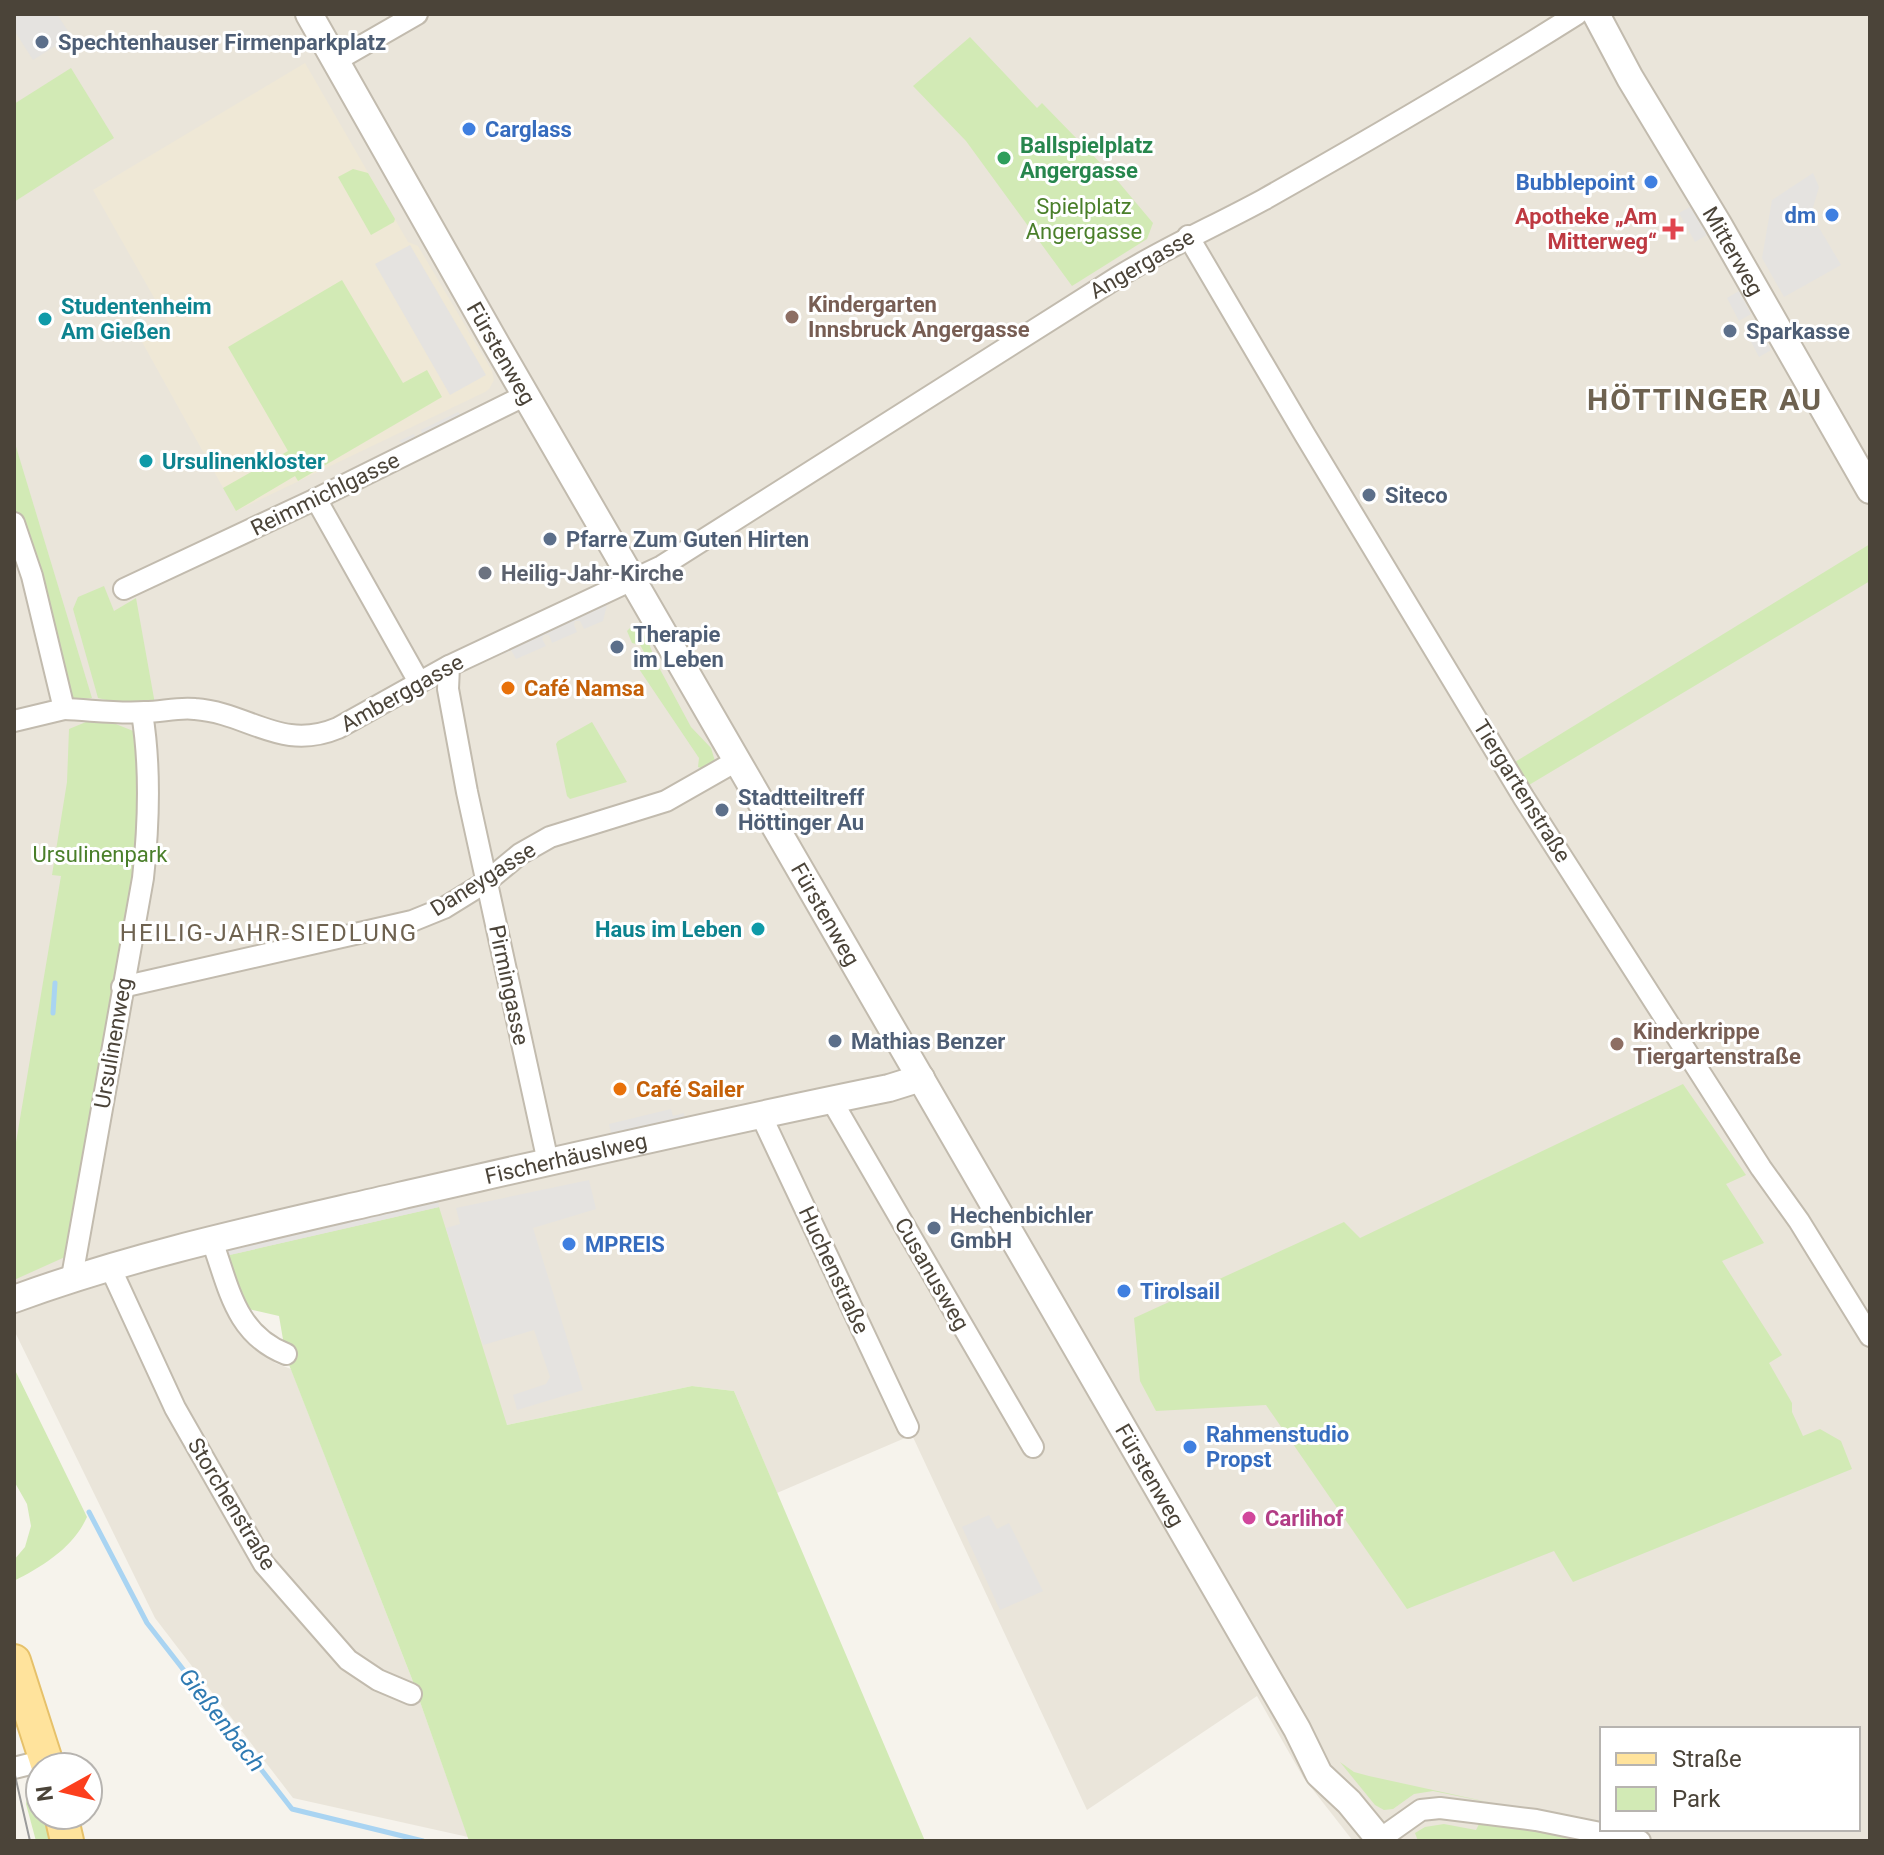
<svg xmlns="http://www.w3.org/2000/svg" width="1884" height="1855" viewBox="0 0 1884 1855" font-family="Roboto,sans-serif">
	<rect width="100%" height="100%" fill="#f6f3ec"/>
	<path fill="#eae5da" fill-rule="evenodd" d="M14,14H1870V1841H1353L1303,1777L1257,1696L1087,1810L912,1435L777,1493L734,1391L692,1386L507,1425L210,1262L240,1334L275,1363L291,1369L412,1679L468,1837L293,1798L155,1618L14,1330ZM1602,1729H1858V1829H1602Z"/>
	<path fill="#efe8d6" d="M305,63L408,242L418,246L492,371L494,380L489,389L485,392L236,511L141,340L169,324L93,190Z"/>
	<g fill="#d2eab5">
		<path d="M970,37L1037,108L1042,103L1116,179L1153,223L1147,239L1072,286L966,141L913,86Z"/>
		<path d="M71,68L114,138L14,202V104Z"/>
		<path d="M353,169L368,173L395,219L394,222L371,235L338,177Z"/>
		<path d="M342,280L403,383L427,370L442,397L298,481L295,476L236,511L223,488L288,451L228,347Z"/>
		<path d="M14,440L92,698L66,701L14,523Z"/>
		<path d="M1870,544V581L1529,785L1515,762Z"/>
		<path d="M104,586L114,611L136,598L155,704L127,705L98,698L73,609L78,597Z"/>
		<path d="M631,627C644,628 649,643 653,654L647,657L640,645L632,643L627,631Z"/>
		<path d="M655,660L691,727L711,748L715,761L703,769L698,767L699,758L639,669Z"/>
		<path d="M98,717L146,736L149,820L122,987L65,1257L14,1280V1154L61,876L52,875L67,782L69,729Z"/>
		<path d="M592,722L627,782L570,799L567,796L556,744L558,741Z"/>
		<path d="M1683,1084L1746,1175L1726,1184L1764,1243L1722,1261L1782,1355L1769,1363L1792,1403V1412L1803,1436L1820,1429L1841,1441L1852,1469L1573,1582L1554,1551L1407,1609L1266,1405L1156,1411L1140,1381L1134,1318L1344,1222L1360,1238Z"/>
		<path d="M439,1207L507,1425L692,1386L734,1391L925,1841H469L412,1679L286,1357L279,1316L244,1308L225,1256Z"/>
		<path d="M14,1368L87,1517C73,1548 43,1566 14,1581V1560L25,1547L31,1526L27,1504L14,1481Z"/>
		<path d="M1340,1762L1354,1772L1369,1776L1497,1804L1433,1791L1414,1794L1393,1809L1384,1810L1375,1805Z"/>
		<path d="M27,1797L40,1806V1815H48L56,1841H36L26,1804Z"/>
		<path d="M1444,1824L1476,1830L1479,1824L1538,1830L1597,1841H1418L1415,1833L1425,1827Z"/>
	</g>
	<g fill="#e5e3e0">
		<path d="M14,14H57L71,36L33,60L14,30Z"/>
		<path d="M1813,173L1819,187L1811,214L1841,265L1784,297L1762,258L1772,200Z"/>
		<path d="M1690,207L1707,235L1695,242L1679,213Z"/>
		<path d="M410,245L486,375L450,395L375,264Z"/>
		<path d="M1739,291L1751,314L1739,321L1727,298Z"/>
		<path d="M1759,328L1771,350L1759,357L1747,334Z"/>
		<path d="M458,412L468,422L411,448L399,441L414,434L416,439L423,436L421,430Z"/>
		<path d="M607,605L603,621L584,629L580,621H575L574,625L577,632L552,643L549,635H544L542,639L546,646L516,659L511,650L505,654L503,650Z"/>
		<path d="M671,1109L673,1116L684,1113L685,1121L612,1138L609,1124Z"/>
		<path d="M589,1180L596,1209L533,1228L583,1390L517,1410L513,1395L546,1384L550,1377L534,1330L483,1345L446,1228L460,1224L456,1208Z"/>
		<path d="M437,1193L439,1207L225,1256L221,1244Z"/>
		<path d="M989,1515L997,1529L1009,1523L1043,1591L1000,1610L962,1527Z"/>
	</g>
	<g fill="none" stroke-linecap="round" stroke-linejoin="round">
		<g stroke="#a9d4f2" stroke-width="5">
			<path d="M53,1013L55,983"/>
			<path d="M89,1512L147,1623L292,1809L423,1841"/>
		</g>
		<g stroke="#c2bbae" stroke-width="24">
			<g id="minor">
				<path d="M337,60L417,14"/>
				<path d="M1188,236L1305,435L1524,798L1761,1168L1799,1221L1870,1336"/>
				<path d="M316,499L419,682"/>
				<path d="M14,523L32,576L64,709L14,721"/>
				<path d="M124,589L316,499L526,395"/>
				<path d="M449,666L448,689L467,792L548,1162"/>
				<path d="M64,709C91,710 118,714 145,712C161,712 178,707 195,709C249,713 281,752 338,728L449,666L662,566L1118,277C1165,248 1215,226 1263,200C1369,140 1474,79 1577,14"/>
				<path d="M122,987L412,921L444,908L486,882L520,854L550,837L666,801L738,760"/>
				<path d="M832,1101L1033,1447"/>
				<path d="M760,1113L908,1427"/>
				<path d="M212,1241C229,1287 235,1334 286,1354"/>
				<path d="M110,1267L175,1408L264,1564L348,1660L378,1680L411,1694"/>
				<path d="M72,1277L143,878C149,823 151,768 142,713"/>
				<path d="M14,1768L46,1760"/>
				<path d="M1380,1839L1421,1810L1440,1808L1536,1820L1640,1841"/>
			</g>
		</g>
		<g stroke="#c2bbae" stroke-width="30">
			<g id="tertiary">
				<path id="s1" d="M309,14L492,337L1297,1729L1319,1774L1349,1802L1381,1841"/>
				<path id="s2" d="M1596,14L1630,78L1718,224L1870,490"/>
				<path id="s3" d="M14,1299C139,1253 270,1226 399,1196C562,1159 725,1121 889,1088L921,1078"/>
			</g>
		</g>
		<g stroke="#e6c16a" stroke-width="36">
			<g id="primary">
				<path d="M14,1661L48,1767"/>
				<path d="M61,1815L67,1841"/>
			</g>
		</g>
		<use href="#minor" stroke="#fff" stroke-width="20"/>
		<use href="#tertiary" stroke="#fff" stroke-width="26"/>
		<use href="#primary" stroke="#ffe39c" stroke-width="32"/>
		<path stroke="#9a9a9a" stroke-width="2" d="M14,1771L30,1841"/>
	</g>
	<g fill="#5c6f8a" stroke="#fff" stroke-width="3">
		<circle cx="42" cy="42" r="8"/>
		<circle cx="1730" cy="331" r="8"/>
		<circle cx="1369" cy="495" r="8"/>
		<circle cx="550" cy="539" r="8"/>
		<circle cx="617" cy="647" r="8"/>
		<circle cx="722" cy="810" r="8"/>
		<circle cx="835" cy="1041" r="8"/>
		<circle cx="934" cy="1228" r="8"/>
	</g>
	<g fill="#3f7fe0" stroke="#fff" stroke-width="3">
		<circle cx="469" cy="129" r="8"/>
		<circle cx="1651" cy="182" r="8"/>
		<circle cx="1832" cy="215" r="8"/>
		<circle cx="569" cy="1244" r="8"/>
		<circle cx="1124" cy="1291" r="8"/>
		<circle cx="1190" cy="1447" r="8"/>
	</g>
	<circle fill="#2e9e5b" stroke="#fff" stroke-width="3" cx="1004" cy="158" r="8"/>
	<path fill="#e0444e" stroke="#fff" stroke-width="3" d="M1669 217h8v8h8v8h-8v8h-8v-8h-8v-8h8z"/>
	<g fill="#8d6e63" stroke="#fff" stroke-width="3">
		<circle cx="792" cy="317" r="8"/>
		<circle cx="1617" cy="1044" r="8"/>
	</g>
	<g fill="#0f9aa8" stroke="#fff" stroke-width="3">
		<circle cx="45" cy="319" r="8"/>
		<circle cx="146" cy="461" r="8"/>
		<circle cx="758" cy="929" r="8"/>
	</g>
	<circle fill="#6b7280" stroke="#fff" stroke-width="3" cx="485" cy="573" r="8"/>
	<g fill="#e8710a" stroke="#fff" stroke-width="3">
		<circle cx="508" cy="688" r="8"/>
		<circle cx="620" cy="1089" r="8"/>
	</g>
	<circle fill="#d1479c" stroke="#fff" stroke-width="3" cx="1249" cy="1518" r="8"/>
	<g text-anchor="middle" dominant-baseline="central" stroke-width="6" stroke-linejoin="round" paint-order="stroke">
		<g font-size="22" font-weight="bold" fill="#4e5e75" stroke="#fff" text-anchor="start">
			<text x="58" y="42">Spechtenhauser Firmenparkplatz</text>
			<text x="1746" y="331">Sparkasse</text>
			<text x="1385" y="495">Siteco</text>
			<text x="566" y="539">Pfarre Zum Guten Hirten</text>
			<text x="633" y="634">Therapie<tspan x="633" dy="25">im Leben</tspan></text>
			<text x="738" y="797">Stadtteiltreff<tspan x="738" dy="25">Höttinger Au</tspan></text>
			<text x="851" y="1041">Mathias Benzer</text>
			<text x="950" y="1215">Hechenbichler<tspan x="950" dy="25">GmbH</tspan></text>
		</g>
		<g font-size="22" font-weight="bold" fill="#366cbe" stroke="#fff" text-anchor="start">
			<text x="485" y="129">Carglass</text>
			<text x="1635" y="182" text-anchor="end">Bubblepoint</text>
			<text x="1816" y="215" text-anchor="end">dm</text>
			<text x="585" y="1244">MPREIS</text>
			<text x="1140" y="1291">Tirolsail</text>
			<text x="1206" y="1434">Rahmenstudio<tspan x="1206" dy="25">Propst</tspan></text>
		</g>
		<g font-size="22" font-weight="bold" fill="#27864d" stroke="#fff" text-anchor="start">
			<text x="1020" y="145">Ballspielplatz<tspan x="1020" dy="25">Angergasse</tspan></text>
		</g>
		<g font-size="22" fill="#4a7f2a" stroke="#fff">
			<text x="1084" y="206">Spielplatz<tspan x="1084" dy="25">Angergasse</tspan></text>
			<text x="100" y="854">Ursulinenpark</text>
		</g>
		<g font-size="22" font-weight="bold" fill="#be3a42" stroke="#fff" text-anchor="end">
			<text x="1657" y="216">Apotheke „Am<tspan x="1657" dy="25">Mitterweg“</tspan></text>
		</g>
		<g font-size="22" fill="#4b4439" stroke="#fff">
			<text stroke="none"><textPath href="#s2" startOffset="274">Mitterweg</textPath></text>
			<text transform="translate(1142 264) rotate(-30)">Angergasse</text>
			<text stroke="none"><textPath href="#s1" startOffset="390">Fürstenweg</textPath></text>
			<text transform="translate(325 494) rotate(-26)">Reimmichlgasse</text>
			<text transform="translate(402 693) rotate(-29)">Amberggasse</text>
			<text transform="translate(1522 791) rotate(58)">Tiergartenstraße</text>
			<text transform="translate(483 879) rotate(-32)">Daneygasse</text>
			<text stroke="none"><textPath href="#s1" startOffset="1038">Fürstenweg</textPath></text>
			<text transform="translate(509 985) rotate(78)">Pirmingasse</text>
			<text transform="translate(113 1043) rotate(-80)">Ursulinenweg</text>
			<text stroke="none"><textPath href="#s3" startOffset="570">Fischerhäuslweg</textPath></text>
			<text transform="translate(834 1270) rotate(65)">Huchenstraße</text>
			<text transform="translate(932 1274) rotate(60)">Cusanusweg</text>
			<text stroke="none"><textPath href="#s1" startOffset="1686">Fürstenweg</textPath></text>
			<text transform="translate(232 1504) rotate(59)">Storchenstraße</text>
		</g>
		<g font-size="22" font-weight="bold" fill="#785e54" stroke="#fff" text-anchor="start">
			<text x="808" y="304">Kindergarten<tspan x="808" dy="25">Innsbruck Angergasse</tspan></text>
			<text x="1633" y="1031">Kinderkrippe<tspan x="1633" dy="25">Tiergartenstraße</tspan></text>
		</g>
		<g font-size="22" font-weight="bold" fill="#0d838f" stroke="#fff" text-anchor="start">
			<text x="61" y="306">Studentenheim<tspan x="61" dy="25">Am Gießen</tspan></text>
			<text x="162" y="461">Ursulinenkloster</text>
			<text x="742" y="929" text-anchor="end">Haus im Leben</text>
		</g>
		<g font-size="22" font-weight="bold" fill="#5b616d" stroke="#fff" text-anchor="start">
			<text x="501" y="573">Heilig-Jahr-Kirche</text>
		</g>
		<g font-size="22" font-weight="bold" fill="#c56008" stroke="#fff" text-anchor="start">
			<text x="524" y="688">Café Namsa</text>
			<text x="636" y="1089">Café Sailer</text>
		</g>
		<g font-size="22" font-weight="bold" fill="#b23c85" stroke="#fff" text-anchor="start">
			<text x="1265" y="1518">Carlihof</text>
		</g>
		<g font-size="24" letter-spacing="2" fill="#6e6250" stroke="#fff">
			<text x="269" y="933">HEILIG-JAHR-SIEDLUNG</text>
		</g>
		<g font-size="24" font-style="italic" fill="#2e7ab2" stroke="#fff">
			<text transform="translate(222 1720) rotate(52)">Gießenbach</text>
		</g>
		<g font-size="30" font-weight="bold" letter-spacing="2" fill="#6e6250" stroke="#fff">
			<text x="1705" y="399">HÖTTINGER AU</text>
		</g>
	</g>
	<rect width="1884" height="1855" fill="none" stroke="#4b4439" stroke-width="32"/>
	<rect x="1600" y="1727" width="260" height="104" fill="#ffffff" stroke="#b7b4b0" stroke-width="2"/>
	<rect x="1616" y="1753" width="40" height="12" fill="#ffe39c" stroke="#b7b4b0" stroke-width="2"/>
	<text x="1672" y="1767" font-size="24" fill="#4b4439">Straße</text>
	<rect x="1616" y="1787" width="40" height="24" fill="#d2eab5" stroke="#b7b4b0" stroke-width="2"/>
	<text x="1672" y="1807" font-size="24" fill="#4b4439">Park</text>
	<g transform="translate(64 1791) rotate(262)"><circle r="38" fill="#ffffff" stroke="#b7b4b0" stroke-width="2"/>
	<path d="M0-6L14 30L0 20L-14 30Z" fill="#fc3f1d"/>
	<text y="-12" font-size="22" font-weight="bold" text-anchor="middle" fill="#4b4439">N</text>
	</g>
</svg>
